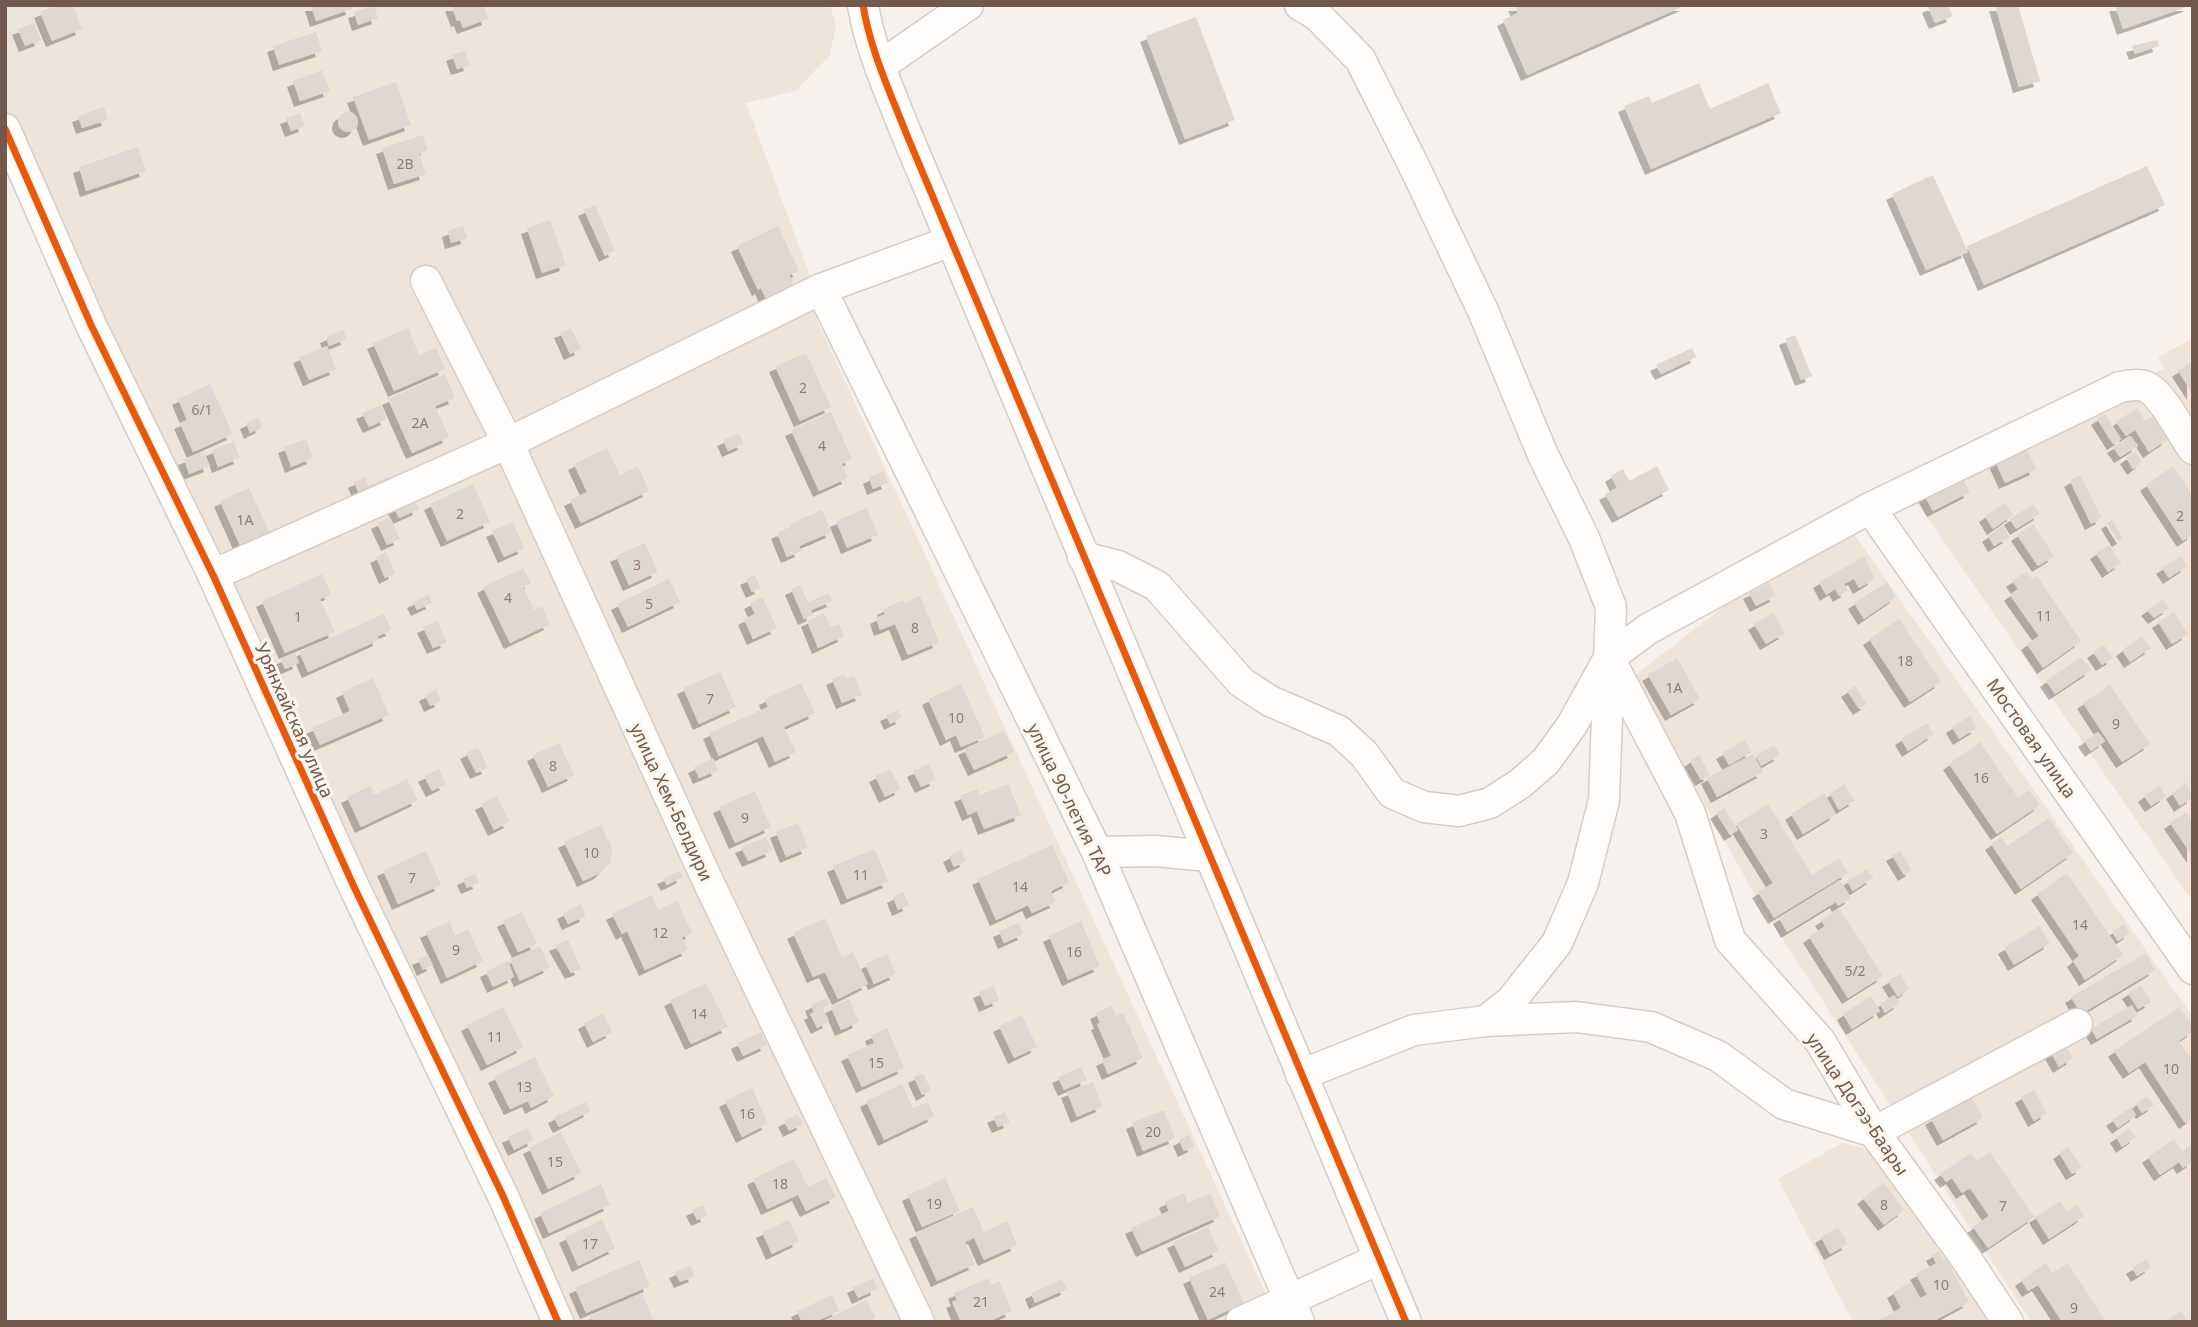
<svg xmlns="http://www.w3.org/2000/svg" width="2198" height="1327" viewBox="0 0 2198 1327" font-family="'Noto Sans',sans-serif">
	<defs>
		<filter id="shadow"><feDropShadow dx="-6" dy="6" stdDeviation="0" flood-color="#0004"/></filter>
	</defs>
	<rect width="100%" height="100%" fill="#f6f1ec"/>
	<g fill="#eee4da">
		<path d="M5,5H830L836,25L830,55L795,91L746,103L809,273L814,314L1279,1322H562L5,169Z"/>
		<path d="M2193,338V902L1913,497L2037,431L2164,369L2158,357Z"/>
		<path d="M1854,534L2193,1017V1322H2031L1758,901L1634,676L1736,597Z"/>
		<path d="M1842,1143L1877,1151L1990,1322H1853L1778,1179Z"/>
	</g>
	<g fill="#dfd7d2" filter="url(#shadow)">
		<path d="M57,5H73L82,29L52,41L40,12Z"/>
		<path d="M311,5H351L352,9L316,21Z"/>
		<path d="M451,5H484L488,19L463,28L460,20L457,21Z"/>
		<path d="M1514,5H1686L1527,75L1503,20L1518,13Z"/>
		<path d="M1932,5H1948L1953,16L1935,23L1928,7Z"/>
		<path d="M1995,5H2018L2040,81L2019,87Z"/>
		<path d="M2115,5H2189V6L2123,29Z"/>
		<path d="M374,6L378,18L358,25L354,12Z"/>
		<path d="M1196,17L1235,120L1185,139L1146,36Z"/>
		<path d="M34,23L41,40L25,46L18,29Z"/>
		<path d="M316,32L322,51L279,65L273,46Z"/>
		<path d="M2157,40L2159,46L2135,54L2132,46Z"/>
		<path d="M465,51L470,65L457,69L452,55Z"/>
		<path d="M322,70L330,91L300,101L293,81Z"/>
		<path d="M396,82L411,125L369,140L353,97Z"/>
		<path d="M1699,83L1710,109L1768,83L1781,113L1651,169L1624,106L1649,96L1652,103Z"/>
		<path d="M104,107L108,120L82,128L78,116Z"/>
		<circle cx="348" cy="122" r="10"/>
		<path d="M300,113L305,126L291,131L286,118Z"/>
		<path d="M423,135L427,150L419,153L426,174L394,184L382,148Z"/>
		<path d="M138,147L146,171L86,191L79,167Z"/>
		<path d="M2147,166L2165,205L1984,285L1967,246Z"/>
		<path d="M1933,175L1968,252L1926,270L1892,194Z"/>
		<path d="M595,205L615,251L605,256L584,210Z"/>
		<path d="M550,220L566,265L542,273L527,228Z"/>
		<path d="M463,226L467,238L451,243L448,231Z"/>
		<path d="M778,226L799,271L789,275L797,290L768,304L761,288L758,290L737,246Z"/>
		<path d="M408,328L419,355L436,348L445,369L394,391L373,343Z"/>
		<path d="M571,328L581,349L570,354L560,332Z"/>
		<path d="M343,330L347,339L329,346L326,337Z"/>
		<path d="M1795,335L1812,376L1801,380L1785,339Z"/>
		<path d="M327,346L336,369L309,380L299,357Z"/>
		<path d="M1692,348L1697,357L1661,374L1656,365Z"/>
		<path d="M806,353L831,407L800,421L775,366Z"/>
		<path d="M2193,361V394L2178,371Z"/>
		<path d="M445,374L455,398L435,406L449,437L412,453L388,399Z"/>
		<path d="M210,384L233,434L193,452L180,423L187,420L178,399Z"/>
		<path d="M381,405L387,419L369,427L362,413Z"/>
		<path d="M2137,408L2145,421L2153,416L2168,439L2149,452L2135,430L2126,436L2116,422Z"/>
		<path d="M831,412L852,459L842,464L848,478L819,491L791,430Z"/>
		<path d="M2105,414L2121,439L2113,444L2097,419Z"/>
		<path d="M258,417L262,427L250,433L246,423Z"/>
		<path d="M739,433L744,444L728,451L723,440Z"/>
		<path d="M2131,436L2138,446L2120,457L2113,447Z"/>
		<path d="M306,439L313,458L291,467L284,447Z"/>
		<path d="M233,442L240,458L218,467L212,450Z"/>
		<path d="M2026,447L2036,469L2005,483L1995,461Z"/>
		<path d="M607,448L620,475L638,466L649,491L581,523L570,500L587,492L574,464Z"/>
		<path d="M204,452L210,466L189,474L184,459Z"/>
		<path d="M2135,452L2142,462L2133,469L2126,458Z"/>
		<path d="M1657,466L1669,490L1618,517L1605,494L1617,488L1611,476L1623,469L1629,481Z"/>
		<path d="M2173,466L2193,496V534L2183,541L2146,485Z"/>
		<path d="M883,471L888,483L873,489L869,478Z"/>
		<path d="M2080,475L2102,518L2091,524L2070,481Z"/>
		<path d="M1962,476L1970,492L1933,511L1924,495Z"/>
		<path d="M365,477L368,486L388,477L391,484L361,498L354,482Z"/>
		<path d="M473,484L490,522L447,541L430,504Z"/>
		<path d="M249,488L271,536L242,550L220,501Z"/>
		<path d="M414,499L419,509L399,518L394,508Z"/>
		<path d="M2005,503L2013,515L1993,529L1985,516Z"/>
		<path d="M2033,504L2040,514L2016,529L2010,519Z"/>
		<path d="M867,508L878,535L847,548L836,521Z"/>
		<path d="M822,510L832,532L799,546L801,551L787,557L777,533L791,527L790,524Z"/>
		<path d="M390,517L400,539L387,545L377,523Z"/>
		<path d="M2112,520L2123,538L2118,541L2107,523Z"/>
		<path d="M513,522L524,548L504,557L492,531Z"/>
		<path d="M2033,524L2054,556L2038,566L2017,535Z"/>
		<path d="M2003,526L2009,537L1994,546L1988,536Z"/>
		<path d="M645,543L658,572L629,585L616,556Z"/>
		<path d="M2109,545L2121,563L2108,572L2096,553Z"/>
		<path d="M386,552L395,573L385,578L376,557Z"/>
		<path d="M1865,556L1874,579L1859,588L1854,579L1844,584L1847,591L1839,596L1835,589L1826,595L1819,582Z"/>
		<path d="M2181,556L2187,566L2169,578L2162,568Z"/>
		<path d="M523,568L531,583L523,587L534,610L542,606L550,624L510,643L483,587Z"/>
		<path d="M2027,571L2032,579L2037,576L2081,641L2043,668L2027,644L2039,636L2010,595L2018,589L2012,581Z"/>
		<path d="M322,574L331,594L320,599L335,632L285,653L262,601Z"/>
		<path d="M755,575L761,588L752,592L746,579Z"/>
		<path d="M669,579L680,602L628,627L617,604Z"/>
		<path d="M1887,582L1896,597L1864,619L1854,603Z"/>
		<path d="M1770,583L1776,596L1756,606L1749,593Z"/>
		<path d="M800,585L808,602L829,593L833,601L811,610L813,615L804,619L791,589Z"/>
		<path d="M429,595L432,603L417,610L413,602Z"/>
		<path d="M920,596L939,642L908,655L895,624L880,630L876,618L885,614L883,609L903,600L905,603Z"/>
		<path d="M762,597L777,628L753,639L744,619L755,614L750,603Z"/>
		<path d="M2163,599L2169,608L2154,618L2147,610Z"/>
		<path d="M2174,612L2188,634L2172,644L2158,622Z"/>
		<path d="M824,613L830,627L839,624L844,636L818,648L807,621Z"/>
		<path d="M1773,613L1785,633L1766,644L1754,624Z"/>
		<path d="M384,614L392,630L378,636L379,640L308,672L299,652Z"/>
		<path d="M1899,619L1941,682L1910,702L1869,639Z"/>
		<path d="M437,621L447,642L433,648L423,627Z"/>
		<path d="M2142,636L2151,648L2130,662L2122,650Z"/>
		<path d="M2104,645L2113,658L2102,665L2093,652Z"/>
		<path d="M295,653L299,663L285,669L281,659Z"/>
		<path d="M2081,657L2091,670L2055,694L2046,681Z"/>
		<path d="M1677,658L1700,699L1671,715L1648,675Z"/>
		<path d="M720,672L736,707L699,724L683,688Z"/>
		<path d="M844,674L846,679L854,675L862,695L842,703L832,679Z"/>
		<path d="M373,678L389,715L320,745L312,728L350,711L342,692Z"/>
		<path d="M801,683L815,713L784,727L796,752L775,762L763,736L719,756L709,733L768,707L765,699Z"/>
		<path d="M961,684L985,737L961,747L956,735L946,740L928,699Z"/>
		<path d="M2110,685L2150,744L2122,762L2083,703Z"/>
		<path d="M1855,686L1867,704L1859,709L1847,691Z"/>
		<path d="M436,690L441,701L430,706L425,695Z"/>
		<path d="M898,710L902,718L890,724L886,715Z"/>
		<path d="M1970,716L1977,728L1959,739L1952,727Z"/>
		<path d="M1927,723L1934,734L1908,751L1901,739Z"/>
		<path d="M1004,731L1014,752L974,770L964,749Z"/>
		<path d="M2098,732L2105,741L2091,751L2084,741Z"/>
		<path d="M1745,740L1752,752L1729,765L1722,753Z"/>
		<path d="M1980,742L2018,798L2029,790L2040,805L1997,834L1949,764Z"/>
		<path d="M559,743L574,775L548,787L533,755Z"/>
		<path d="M1774,745L1780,755L1761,766L1756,756Z"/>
		<path d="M478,747L488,768L476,773L466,753Z"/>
		<path d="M1753,754L1763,772L1717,797L1707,778Z"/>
		<path d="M1699,755L1710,775L1701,780L1690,761Z"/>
		<path d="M713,758L718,770L699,778L694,767Z"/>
		<path d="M929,764L936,780L921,787L913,771Z"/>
		<path d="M439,769L446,784L432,791L424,776Z"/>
		<path d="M890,769L901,789L885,797L875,776Z"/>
		<path d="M407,779L418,800L361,827L347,797L370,786L374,795Z"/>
		<path d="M2186,783L2193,797L2180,806L2172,793Z"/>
		<path d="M1008,784L1021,815L984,829L977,811L968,815L960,796L978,789L980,795Z"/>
		<path d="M1844,784L1855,800L1839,810L1830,794Z"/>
		<path d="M2159,785L2166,796L2151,806L2144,796Z"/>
		<path d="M755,791L771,827L735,843L719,807Z"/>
		<path d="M1824,793L1836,814L1803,834L1791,814Z"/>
		<path d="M497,796L510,822L494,830L481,804Z"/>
		<path d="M1768,804L1812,875L1839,858L1848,873L1774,918L1758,892L1773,883L1736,824Z"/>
		<path d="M1724,808L1738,830L1730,835L1716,813Z"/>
		<path d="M2186,812L2193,823V857L2170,823Z"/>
		<path d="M2049,818L2073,853L2021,889L1991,844L2001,837L2007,846Z"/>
		<path d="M798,823L808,848L786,857L776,832Z"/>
		<path d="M601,825L612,849L611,862L600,873L583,881L564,842Z"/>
		<path d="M766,837L772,851L748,861L741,847Z"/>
		<path d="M1052,845L1069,882L1051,891L1056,902L1032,913L1028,905L996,920L978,879Z"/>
		<path d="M874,849L889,882L847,899L833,866Z"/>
		<path d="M961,850L966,861L954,867L949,856Z"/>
		<path d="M426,851L441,885L398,904L383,870Z"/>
		<path d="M1900,851L1912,870L1904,875L1892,855Z"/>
		<path d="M1867,869L1873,878L1853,891L1847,881Z"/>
		<path d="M680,871L683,877L667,885L663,878Z"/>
		<path d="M2067,873L2123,955L2085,980L2073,961L2079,956L2037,894Z"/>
		<path d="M475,874L479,883L467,888L463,879Z"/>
		<path d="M1840,880L1851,898L1838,906L1836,902L1787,932L1779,918Z"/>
		<path d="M903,892L909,905L898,910L893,897Z"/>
		<path d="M652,895L658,910L677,901L692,933L682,937L688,950L645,970L627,931L622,934L612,914Z"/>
		<path d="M581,904L586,916L568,924L563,913Z"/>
		<path d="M1839,908L1883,976L1848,998L1809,937L1825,926L1821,920Z"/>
		<path d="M522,912L537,944L518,952L503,921Z"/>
		<path d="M825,918L842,957L853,952L868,984L838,999L825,972L813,977L793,933Z"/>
		<path d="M1081,921L1100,966L1068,980L1049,936Z"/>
		<path d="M449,922L455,936L468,929L483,961L447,978L426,932Z"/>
		<path d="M1018,923L1024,934L1004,943L999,931Z"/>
		<path d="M2124,924L2130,933L2118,941L2112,932Z"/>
		<path d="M2039,926L2050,943L2014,965L2004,948Z"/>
		<path d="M568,940L581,969L571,973L555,945Z"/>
		<path d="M540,946L550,967L520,981L510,960Z"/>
		<path d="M2146,953L2155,970L2081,1014L2071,997Z"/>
		<path d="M887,954L896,974L874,984L865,964Z"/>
		<path d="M428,955L433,965L423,970L418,959Z"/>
		<path d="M508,961L514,977L493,987L486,971Z"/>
		<path d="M1900,974L1909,989L1898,997L1888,981Z"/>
		<path d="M706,983L728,1027L691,1044L670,1000Z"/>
		<path d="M2141,985L2151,1002L2138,1009L2128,993Z"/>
		<path d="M993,986L999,1000L985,1006L979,992Z"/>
		<path d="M1894,995L1900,1003L1885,1013L1880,1004Z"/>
		<path d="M1871,996L1880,1011L1852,1029L1843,1014Z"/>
		<path d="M826,998L829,1005L823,1008L829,1022L817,1028L810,1014L814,1012L811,1005Z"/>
		<path d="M849,999L859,1022L841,1030L831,1007Z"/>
		<path d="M2132,1005L2138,1015L2097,1039L2091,1029Z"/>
		<path d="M1111,1006L1116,1016L1123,1013L1143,1058L1108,1074L1102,1060L1111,1056L1097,1024L1100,1023L1096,1013Z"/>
		<path d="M503,1007L523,1047L487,1065L467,1025Z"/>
		<path d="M2179,1007L2193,1026V1031L2179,1041L2193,1062V1117L2185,1123L2145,1062L2129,1073L2114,1051Z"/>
		<path d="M603,1013L612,1032L593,1042L584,1023Z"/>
		<path d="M1022,1015L1037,1047L1014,1058L999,1026Z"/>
		<path d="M887,1028L904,1068L862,1087L847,1055L874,1043L871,1035Z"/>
		<path d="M761,1032L767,1045L743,1056L737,1043Z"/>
		<path d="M2064,1043L2073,1058L2059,1067L2050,1051Z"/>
		<path d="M535,1057L554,1096L531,1108L528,1101L510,1109L494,1077Z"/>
		<path d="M1081,1067L1087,1080L1064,1090L1058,1077Z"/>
		<path d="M923,1073L931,1090L922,1095L914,1077Z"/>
		<path d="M1093,1082L1102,1106L1077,1117L1067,1092Z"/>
		<path d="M902,1084L913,1108L928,1102L934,1116L884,1140L866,1101Z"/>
		<path d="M752,1088L768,1124L742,1137L725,1101Z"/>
		<path d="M2034,1090L2047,1113L2034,1121L2021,1097Z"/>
		<path d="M1971,1096L1983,1118L1943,1140L1931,1119Z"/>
		<path d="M2147,1096L2154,1105L2142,1113L2136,1104Z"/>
		<path d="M586,1102L590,1111L559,1127L554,1117Z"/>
		<path d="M2131,1107L2136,1115L2118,1128L2112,1120Z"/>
		<path d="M1164,1110L1175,1138L1143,1151L1132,1123Z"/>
		<path d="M1005,1112L1010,1122L998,1127L993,1117Z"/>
		<path d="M798,1114L803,1124L789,1131L784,1121Z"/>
		<path d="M527,1128L534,1140L514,1150L508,1137Z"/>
		<path d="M2129,1128L2136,1137L2122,1147L2116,1137Z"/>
		<path d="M561,1132L581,1173L548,1189L529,1148Z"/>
		<path d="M1189,1135L1194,1146L1184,1151L1179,1140Z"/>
		<path d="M2174,1139L2182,1151L2191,1145L2193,1161L2183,1168L2179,1162L2160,1175L2148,1157Z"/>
		<path d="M2068,1147L2082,1168L2072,1174L2059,1153Z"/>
		<path d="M1990,1152L2034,1217L1988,1248L1973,1227L1989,1216L1970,1188L1962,1193L1952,1178L1946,1182L1940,1174L1971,1153L1977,1161Z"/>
		<path d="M794,1159L808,1187L826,1178L836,1197L806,1211L798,1195L767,1209L753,1179Z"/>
		<path d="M945,1178L960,1211L922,1227L908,1195Z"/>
		<path d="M1884,1183L1904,1210L1884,1225L1863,1198Z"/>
		<path d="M601,1184L610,1205L549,1233L540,1213Z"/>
		<path d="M1184,1193L1188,1203L1210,1193L1220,1216L1142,1251L1131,1228L1169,1211L1165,1202Z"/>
		<path d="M2060,1201L2067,1211L2077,1205L2084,1216L2049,1239L2035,1217Z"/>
		<path d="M703,1205L707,1216L697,1220L692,1210Z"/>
		<path d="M973,1207L984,1232L1007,1221L1017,1245L984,1260L974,1238L965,1242L975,1264L937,1281L915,1233Z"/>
		<path d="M602,1220L615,1248L578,1266L565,1237Z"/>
		<path d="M789,1220L799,1241L772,1254L762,1232Z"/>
		<path d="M1208,1227L1219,1251L1185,1267L1173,1242Z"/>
		<path d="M1838,1227L1848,1244L1830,1254L1821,1237Z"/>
		<path d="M1939,1251L1943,1259L1946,1258L1969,1302L1932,1322H1876L1901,1308L1893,1292L1911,1282L1920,1298L1927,1295L1916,1274L1937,1263L1932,1255Z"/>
		<path d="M2147,1259L2151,1267L2137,1276L2132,1268Z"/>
		<path d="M639,1260L650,1286L586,1313L575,1288Z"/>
		<path d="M1225,1262L1244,1303L1208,1320L1189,1278Z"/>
		<path d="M2046,1263L2052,1273L2068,1263L2106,1322H2062L2038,1285L2028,1291L2021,1280Z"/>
		<path d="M690,1266L695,1276L680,1282L675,1272Z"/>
		<path d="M873,1278L877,1289L858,1298L853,1287Z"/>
		<path d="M988,1278L991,1285L999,1281L1012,1311L988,1322H961L952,1302L957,1300L954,1293Z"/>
		<path d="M1062,1279L1067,1289L1035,1303L1031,1293Z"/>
		<path d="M642,1293L654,1322H592L590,1316Z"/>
		<path d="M832,1295L839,1311L815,1322H802L797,1311Z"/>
		<path d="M867,1300L875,1318L868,1322H821Z"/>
		<path d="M2181,1311L2187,1320L2184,1322H2164Z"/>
	</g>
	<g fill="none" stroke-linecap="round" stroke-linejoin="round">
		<g stroke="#d3cdc7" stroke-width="33">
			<g id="minor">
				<path d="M863,5C870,49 890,92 906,133L1406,1322"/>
				<path d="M1300,5L1317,15L1360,59L1412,162L1483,311L1543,455L1584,538L1611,607L1604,800L1583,883L1557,943L1511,1001L1486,1021"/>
				<path d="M880,66L968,5"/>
				<path d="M5,129L91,325L213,575L355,889L503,1196L558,1322"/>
				<path d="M426,281L508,443L706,877L919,1322"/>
				<path d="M821,289L1097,852L1299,1322"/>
				<path d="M1870,508L2193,969"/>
				<path d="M1083,557L1118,566L1157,586L1241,682L1270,701L1339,731L1364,754L1392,793L1424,807L1459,811L1490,803L1521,783L1546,761L1572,725L1609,658L1648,629L1870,508L2120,387C2128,386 2138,383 2147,387C2163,395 2182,434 2193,449"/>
				<path d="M213,575L508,443L821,289L951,241"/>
				<path d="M1609,658L1690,813L1730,940L1820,1041L1874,1132L1967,1260L2008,1322"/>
				<path d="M1097,852L1155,851L1209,856"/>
				<path d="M1301,1075L1414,1030L1486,1021L1576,1017L1651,1027L1718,1056L1784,1104L1874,1132L2077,1024"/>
				<path d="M1241,1322L1379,1259"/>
			</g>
		</g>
		<use href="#minor" stroke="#fefdfc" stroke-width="30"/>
		<g stroke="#fdf6ee" stroke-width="11">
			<g id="cycleway">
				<path d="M863,5C870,49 890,92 906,133L1406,1322"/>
				<path d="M5,129L91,325L213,575L355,889L503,1196L558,1322"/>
			</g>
		</g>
		<use href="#cycleway" stroke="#e8590c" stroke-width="7"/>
	</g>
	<g text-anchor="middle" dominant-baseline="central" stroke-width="6" stroke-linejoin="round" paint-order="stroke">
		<g font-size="14" fill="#907b72">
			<text x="405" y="163">2В</text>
			<text x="803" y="387">2</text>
			<text x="202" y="409">6/1</text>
			<text x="420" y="422">2А</text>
			<text x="822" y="445">4</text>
			<text x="460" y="513">2</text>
			<text x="2180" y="515">2</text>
			<text x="245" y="519">1А</text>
			<text x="637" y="564">3</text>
			<text x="508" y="597">4</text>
			<text x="649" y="603">5</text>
			<text x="2044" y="615">11</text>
			<text x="298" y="616">1</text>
			<text x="915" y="627">8</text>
			<text x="1905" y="660">18</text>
			<text x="1674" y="687">1А</text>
			<text x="710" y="698">7</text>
			<text x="956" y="717">10</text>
			<text x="2116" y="723">9</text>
			<text x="553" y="765">8</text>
			<text x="1981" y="777">16</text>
			<text x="745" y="817">9</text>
			<text x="1764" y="833">3</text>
			<text x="591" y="852">10</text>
			<text x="861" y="874">11</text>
			<text x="412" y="877">7</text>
			<text x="1020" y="886">14</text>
			<text x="2080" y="924">14</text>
			<text x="660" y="932">12</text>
			<text x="456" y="949">9</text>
			<text x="1074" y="951">16</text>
			<text x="1855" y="970">5/2</text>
			<text x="699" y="1013">14</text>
			<text x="495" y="1036">11</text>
			<text x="876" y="1062">15</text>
			<text x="2171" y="1068">10</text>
			<text x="524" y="1086">13</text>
			<text x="747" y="1113">16</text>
			<text x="1153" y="1131">20</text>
			<text x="555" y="1161">15</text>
			<text x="780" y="1183">18</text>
			<text x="934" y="1203">19</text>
			<text x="1884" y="1204">8</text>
			<text x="2003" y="1205">7</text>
			<text x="590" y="1243">17</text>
			<text x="1941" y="1284">10</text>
			<text x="1217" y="1291">24</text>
			<text x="981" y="1301">21</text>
			<text x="2074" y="1307">9</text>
		</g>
		<g font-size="18" fill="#72594e" stroke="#fdf6ee">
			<text transform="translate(295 720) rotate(66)">Урянхайская улица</text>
			<text transform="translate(2032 738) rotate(55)">Мостовая улица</text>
			<text transform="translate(1070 800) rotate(64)">улица 90-летия ТАР</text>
			<text transform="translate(672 802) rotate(65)">улица Хем-Белдири</text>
			<text transform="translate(1858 1104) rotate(56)">улица Догээ-Баары</text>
		</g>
	</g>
	<rect width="2198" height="1327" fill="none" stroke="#72594e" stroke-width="14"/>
</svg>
